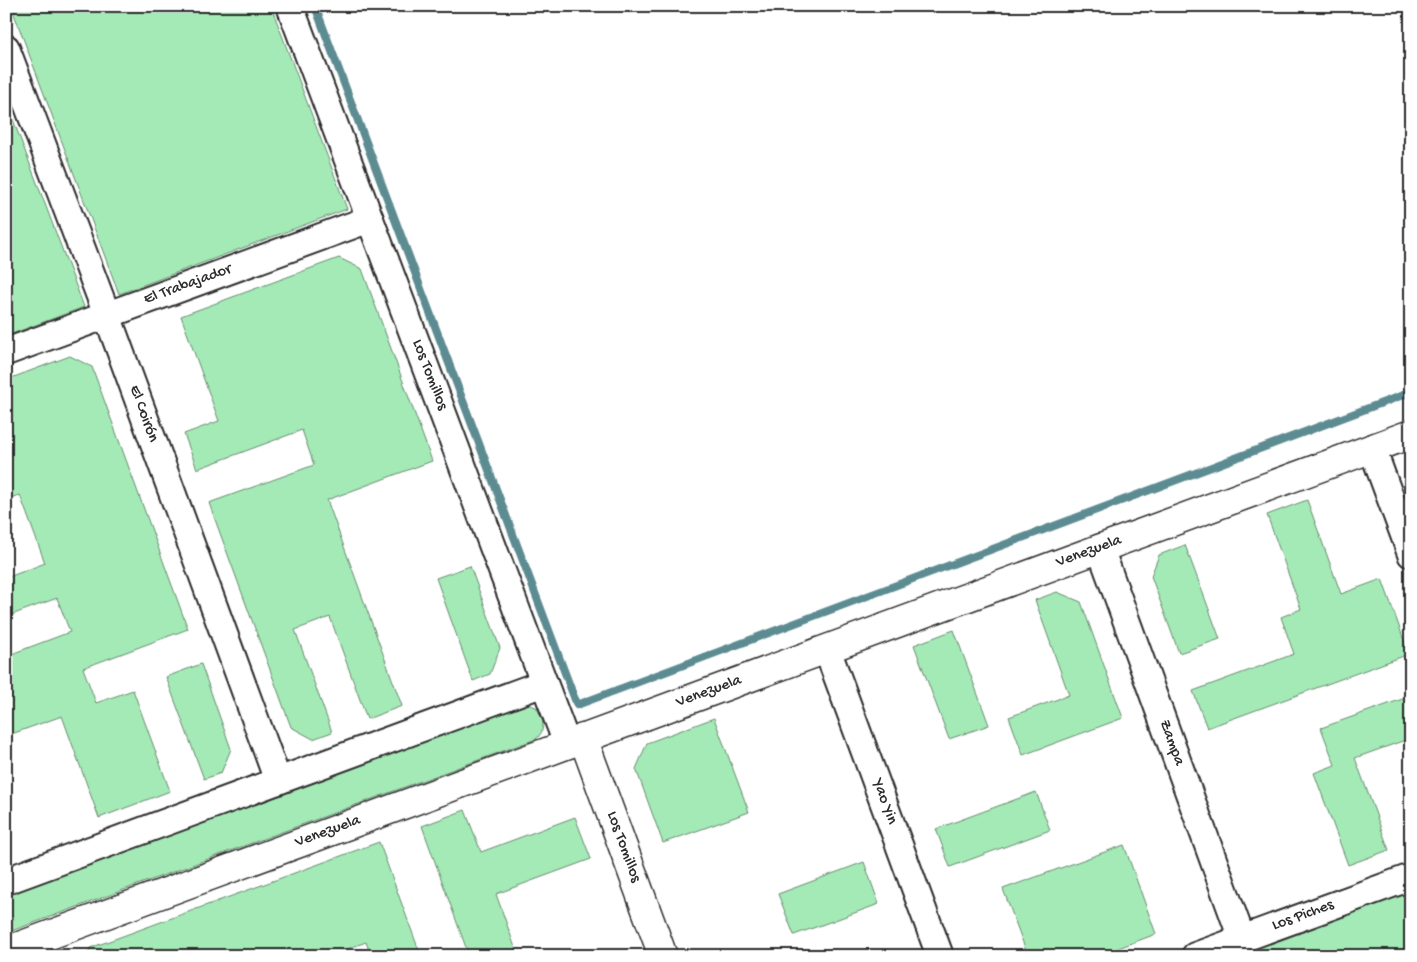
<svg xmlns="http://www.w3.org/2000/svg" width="1417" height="962" viewBox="0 0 1417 962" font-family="'Gochi Hand',sans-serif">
	<rect width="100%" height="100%" fill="#fff"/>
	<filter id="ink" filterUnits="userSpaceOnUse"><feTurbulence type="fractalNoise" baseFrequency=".02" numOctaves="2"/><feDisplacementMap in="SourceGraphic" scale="10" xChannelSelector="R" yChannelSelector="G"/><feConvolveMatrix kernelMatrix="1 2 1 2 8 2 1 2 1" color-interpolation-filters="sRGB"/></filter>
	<g filter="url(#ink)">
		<g fill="#a4eab6" stroke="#688a70">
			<path d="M11,6H271L347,209L119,294Z"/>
			<path d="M6,101L84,307L6,336Z"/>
			<path d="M339,258L362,269L432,461L327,500L402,706L367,719L330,617L295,630L332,732L313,739L291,727L209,503L314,465L302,430L197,469L184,434L219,421L181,316Z"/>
			<path d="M70,356L92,367L188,629L83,668L96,703L133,690L170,791L99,818L62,716L6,736V656L70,632L57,598L6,617V578L45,563L20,495L6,499V380Z"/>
			<path d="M1307,500L1341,594L1382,579L1409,654L1207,728L1193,691L1294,654L1281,617L1301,609L1267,515Z"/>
			<path d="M1185,545L1220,639L1179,653L1151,576L1159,555Z"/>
			<path d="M470,566L500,648L490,674L473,681L436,578Z"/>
			<path d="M1057,592L1081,602L1123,718L1023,755L1009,717L1069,695L1035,600Z"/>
			<path d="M954,630L989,725L949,739L914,645Z"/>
			<path d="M201,664L231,749L221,773L204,779L166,677Z"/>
			<path d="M1411,696V738L1355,758L1389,850L1348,865L1314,773L1335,765L1321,728Z"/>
			<path d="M524,703L536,707C543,717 547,730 536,739L6,933V891Z"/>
			<path d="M714,718L749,812L663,843L636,769L647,743Z"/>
			<path d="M1036,792L1050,830L950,867L936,829Z"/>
			<path d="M465,810L481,852L575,817L591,859L496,894L518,956H469L422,826Z"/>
			<path d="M379,842L421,956H371L366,942L328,956H87L90,948Z"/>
			<path d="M1124,845L1156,934L1097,956H1028L1003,889Z"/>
			<path d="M864,862L879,904L794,935L778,894Z"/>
			<path d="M1411,891V956H1233Z"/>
		</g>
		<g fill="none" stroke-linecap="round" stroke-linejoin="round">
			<path stroke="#5c8c92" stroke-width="8" d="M315,6L577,705L1411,392"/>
			<g stroke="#2b2b2b" stroke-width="30">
				<g id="minor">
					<path d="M290,6L567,744"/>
					<path d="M6,48L107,315L278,781"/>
					<path d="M6,352L370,219"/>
					<path d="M1372,448L1411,554"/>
					<path d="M1100,548L1242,939"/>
					<path d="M827,649L940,956"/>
					<path d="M6,881L544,683"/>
					<path d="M1195,956L1411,877"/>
				</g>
			</g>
			<g stroke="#2b2b2b" stroke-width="31">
				<g id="tertiary">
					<path d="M583,738L663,956"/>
					<path d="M6,951L1411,434"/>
				</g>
			</g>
			<use href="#minor" stroke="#fff" stroke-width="26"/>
			<use href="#tertiary" stroke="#fff" stroke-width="28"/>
		</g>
	</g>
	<g text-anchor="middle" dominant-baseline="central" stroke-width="5" stroke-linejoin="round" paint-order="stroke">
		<g font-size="16" fill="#2b2b2b" stroke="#fff">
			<text transform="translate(188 285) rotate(-20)">El Trabajador</text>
			<text transform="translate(429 375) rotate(69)">Los Tomillos</text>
			<text transform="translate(143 414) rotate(70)">El Coirón</text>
			<text transform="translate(1089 552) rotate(-20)">Venezuela</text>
			<text transform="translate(709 692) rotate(-20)">Venezuela</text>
			<text transform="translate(1171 743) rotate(70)">Zampa</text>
			<text transform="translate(884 802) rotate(70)">Yao Yin</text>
			<text transform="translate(328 832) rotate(-20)">Venezuela</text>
			<text transform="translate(623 847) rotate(70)">Los Tomillos</text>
			<text transform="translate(1303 916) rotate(-20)">Los Piches</text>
		</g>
	</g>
	<rect width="1417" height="962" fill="none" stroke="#fff" stroke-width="25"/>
	<rect x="12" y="12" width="1392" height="937" fill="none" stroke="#2b2b2b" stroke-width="2" filter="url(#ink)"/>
</svg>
